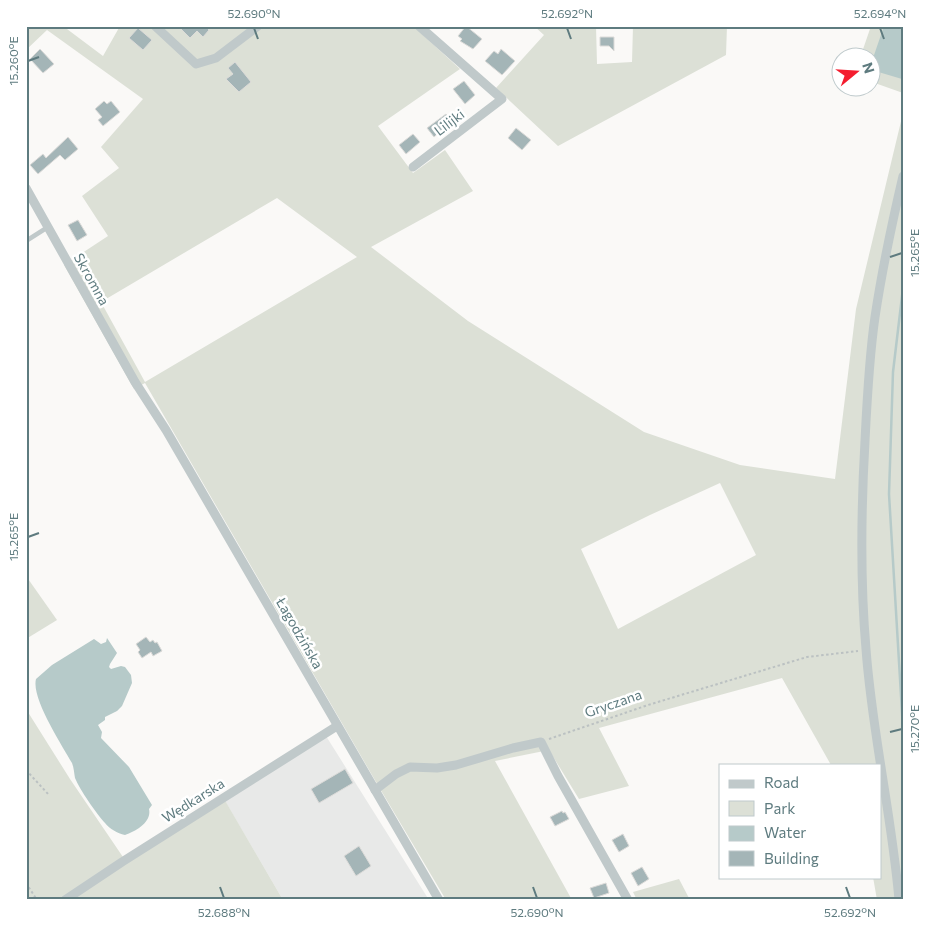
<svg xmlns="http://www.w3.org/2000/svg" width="929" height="926" viewBox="0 0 929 926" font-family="Commissioner,sans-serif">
	<rect width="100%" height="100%" fill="#faf9f7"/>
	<path fill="#e8e9e8" d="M326,736L429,900H283L225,801Z"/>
	<g fill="#dce0d6" fill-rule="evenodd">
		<path d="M26,26H63L103,56L120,26H413L460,69L378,126L413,173L445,150L473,191L371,247L468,321L644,432L740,465L835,479L856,309L903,113V900H877L873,877H880V765H831L782,678L599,728L629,786L579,799L549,750L495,761L572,900H446L376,782L145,383L134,389L64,265L108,236L82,196L119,168L101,147L143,99L47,30L26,50ZM277,198L357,257L145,382L101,302ZM720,483L756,555L618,629L581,549L650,515Z"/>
		<path d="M534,26H596L597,64L632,62L633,26H727L726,55L558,146L496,88L544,35Z"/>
		<path d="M871,26H903V93L872,82V58H860Z"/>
		<path d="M26,576L57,620L26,639Z"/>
		<path d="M26,709L70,779L125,860L223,797L283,900H26Z"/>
		<path d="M679,879L690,900H637L633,892Z"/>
	</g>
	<g fill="#b6cac9">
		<path d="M884,26H903L902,79L875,71L872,69V61Z"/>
		<path d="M107,638L117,653L110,664L109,667L111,669L121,666L125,667L131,675L132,683L122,706L117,711L105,717V720L98,725L102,732L101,738L129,767L152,805L149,809C152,822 136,831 125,835C117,833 110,829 105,823C96,813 80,790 75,778C74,773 74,768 72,763C62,745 31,698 36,679L52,665L94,639L101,644L106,642Z"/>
	</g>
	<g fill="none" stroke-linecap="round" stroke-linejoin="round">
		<path stroke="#b6cac9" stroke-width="2.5" d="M903,288L893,372L889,494L903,729"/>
	</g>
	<g fill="#a4b5b7" stroke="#dcdbd9">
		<path d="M178,26H205L209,30L203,37L197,31L190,38Z"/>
		<path d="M466,26L482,39L473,49L460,41L462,39L458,36Z"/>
		<path d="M138,28L152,40L143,50L129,38Z"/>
		<path d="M600,37H614V51L609,46H600Z"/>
		<path d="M40,49L54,64L43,73L30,59Z"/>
		<path d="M501,49L515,61L502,75L485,61L494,51L498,54Z"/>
		<path d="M235,62L251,82L239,92L226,79L233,74L228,68Z"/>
		<path d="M464,81L475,95L465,104L453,89Z"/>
		<path d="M104,101L107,104L111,101L120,112L103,126L98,120L102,117L95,109Z"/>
		<path d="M446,114L452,121L434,137L427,128Z"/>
		<path d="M516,128L531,140L522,150L508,138Z"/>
		<path d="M413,134L420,142L406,154L399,145Z"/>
		<path d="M68,137L78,149L65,160L60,155L38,174L30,165L43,154L46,158Z"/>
		<path d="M78,220L87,235L77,241L68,225Z"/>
		<path d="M146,637L150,642L153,640L155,643L157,642L162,651L153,656L151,652L142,658L138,652L140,650L136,644Z"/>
		<path d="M345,769L353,783L319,803L311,789Z"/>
		<path d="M562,811L563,813L565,812L569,819L555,826L550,817Z"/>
		<path d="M623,834L629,846L619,852L612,840Z"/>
		<path d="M359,846L371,866L356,876L344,856Z"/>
		<path d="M642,867L649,879L638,886L631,873Z"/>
		<path d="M606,883L609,893L594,898L590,888Z"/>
	</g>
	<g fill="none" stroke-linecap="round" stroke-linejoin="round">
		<g stroke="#bbc1c2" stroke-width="2" stroke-dasharray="2.5 2.5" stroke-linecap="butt">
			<path d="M549,739L648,705L807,657L858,651"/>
			<path d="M26,770L49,795"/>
			<path d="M26,883L37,900"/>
		</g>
		<path stroke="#c0c9ca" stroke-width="4.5" d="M26,241L48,227"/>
		<g stroke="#c0c9ca" stroke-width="9">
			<path d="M155,26L196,64L216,58L258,26"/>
			<path d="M413,167L502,99L419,26"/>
			<path d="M26,188L135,382L166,430L439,900"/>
			<path d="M375,790L396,774L410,767L437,768L456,765L513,748L541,742L558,776L628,900"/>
			<path d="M65,900L122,862L337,726"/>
			<path d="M899,900C892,816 872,733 866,649C860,580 861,511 865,441C867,400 869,358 875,317C882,270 892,223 903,176"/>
		</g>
	</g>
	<path fill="none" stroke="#5e7b7f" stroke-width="2" d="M254,28L258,39M567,28L571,39M880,28L884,39M28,61L39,57M890,257L902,253M28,537L39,533M890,732L902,729M220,887L224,898M533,887L537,898M846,887L850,898"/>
	<g text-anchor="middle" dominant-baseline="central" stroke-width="5" stroke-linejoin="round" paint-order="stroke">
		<g font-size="14" fill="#5e7b7f" stroke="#fff">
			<text transform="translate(449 122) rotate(-37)">Lilijki</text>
			<text transform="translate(92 279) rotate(61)">Skromna</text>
			<text transform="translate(300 633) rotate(60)">Łagodzińska</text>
			<text transform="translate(613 703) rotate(-19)">Gryczana</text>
			<text transform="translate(193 800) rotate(-32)">Wędkarska</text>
		</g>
	</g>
	<rect width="929" height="926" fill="none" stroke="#ffffff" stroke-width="55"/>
	<rect x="719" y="764" width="162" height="115" fill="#ffffff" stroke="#bfcacc"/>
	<rect x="729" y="780" width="25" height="8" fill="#c0c9ca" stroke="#bfcacc"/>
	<text x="764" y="788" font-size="15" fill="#5e7b7f">Road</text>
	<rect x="729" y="801" width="25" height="15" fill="#dce0d6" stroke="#bfcacc"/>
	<text x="764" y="814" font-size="15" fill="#5e7b7f">Park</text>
	<rect x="729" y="826" width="25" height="15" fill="#b6cac9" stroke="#bfcacc"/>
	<text x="764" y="838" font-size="15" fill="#5e7b7f">Water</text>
	<rect x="729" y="851" width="25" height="15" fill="#a4b5b7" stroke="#bfcacc"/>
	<text x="764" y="864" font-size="15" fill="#5e7b7f">Building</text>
	<g transform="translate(856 72) rotate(72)"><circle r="24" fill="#ffffff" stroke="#bfcacc"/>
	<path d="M0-4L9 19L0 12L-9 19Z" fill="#f41d2f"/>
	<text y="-8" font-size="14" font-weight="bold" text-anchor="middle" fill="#5e7b7f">N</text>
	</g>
	<rect x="28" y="28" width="874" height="870" fill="none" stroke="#5e7b7f" stroke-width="2"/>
	<g font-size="12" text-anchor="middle" fill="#5e7b7f">
		<text x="254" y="18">52.690°N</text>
		<text x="567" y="18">52.692°N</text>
		<text x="880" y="18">52.694°N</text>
		<text transform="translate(14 61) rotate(-90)" y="4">15.260°E</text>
		<text transform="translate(915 253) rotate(-90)" y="4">15.265°E</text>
		<text transform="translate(14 537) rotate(-90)" y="4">15.265°E</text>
		<text transform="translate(915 729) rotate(-90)" y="4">15.270°E</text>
		<text x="224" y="917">52.688°N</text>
		<text x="537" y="917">52.690°N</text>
		<text x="850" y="917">52.692°N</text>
	</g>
</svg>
